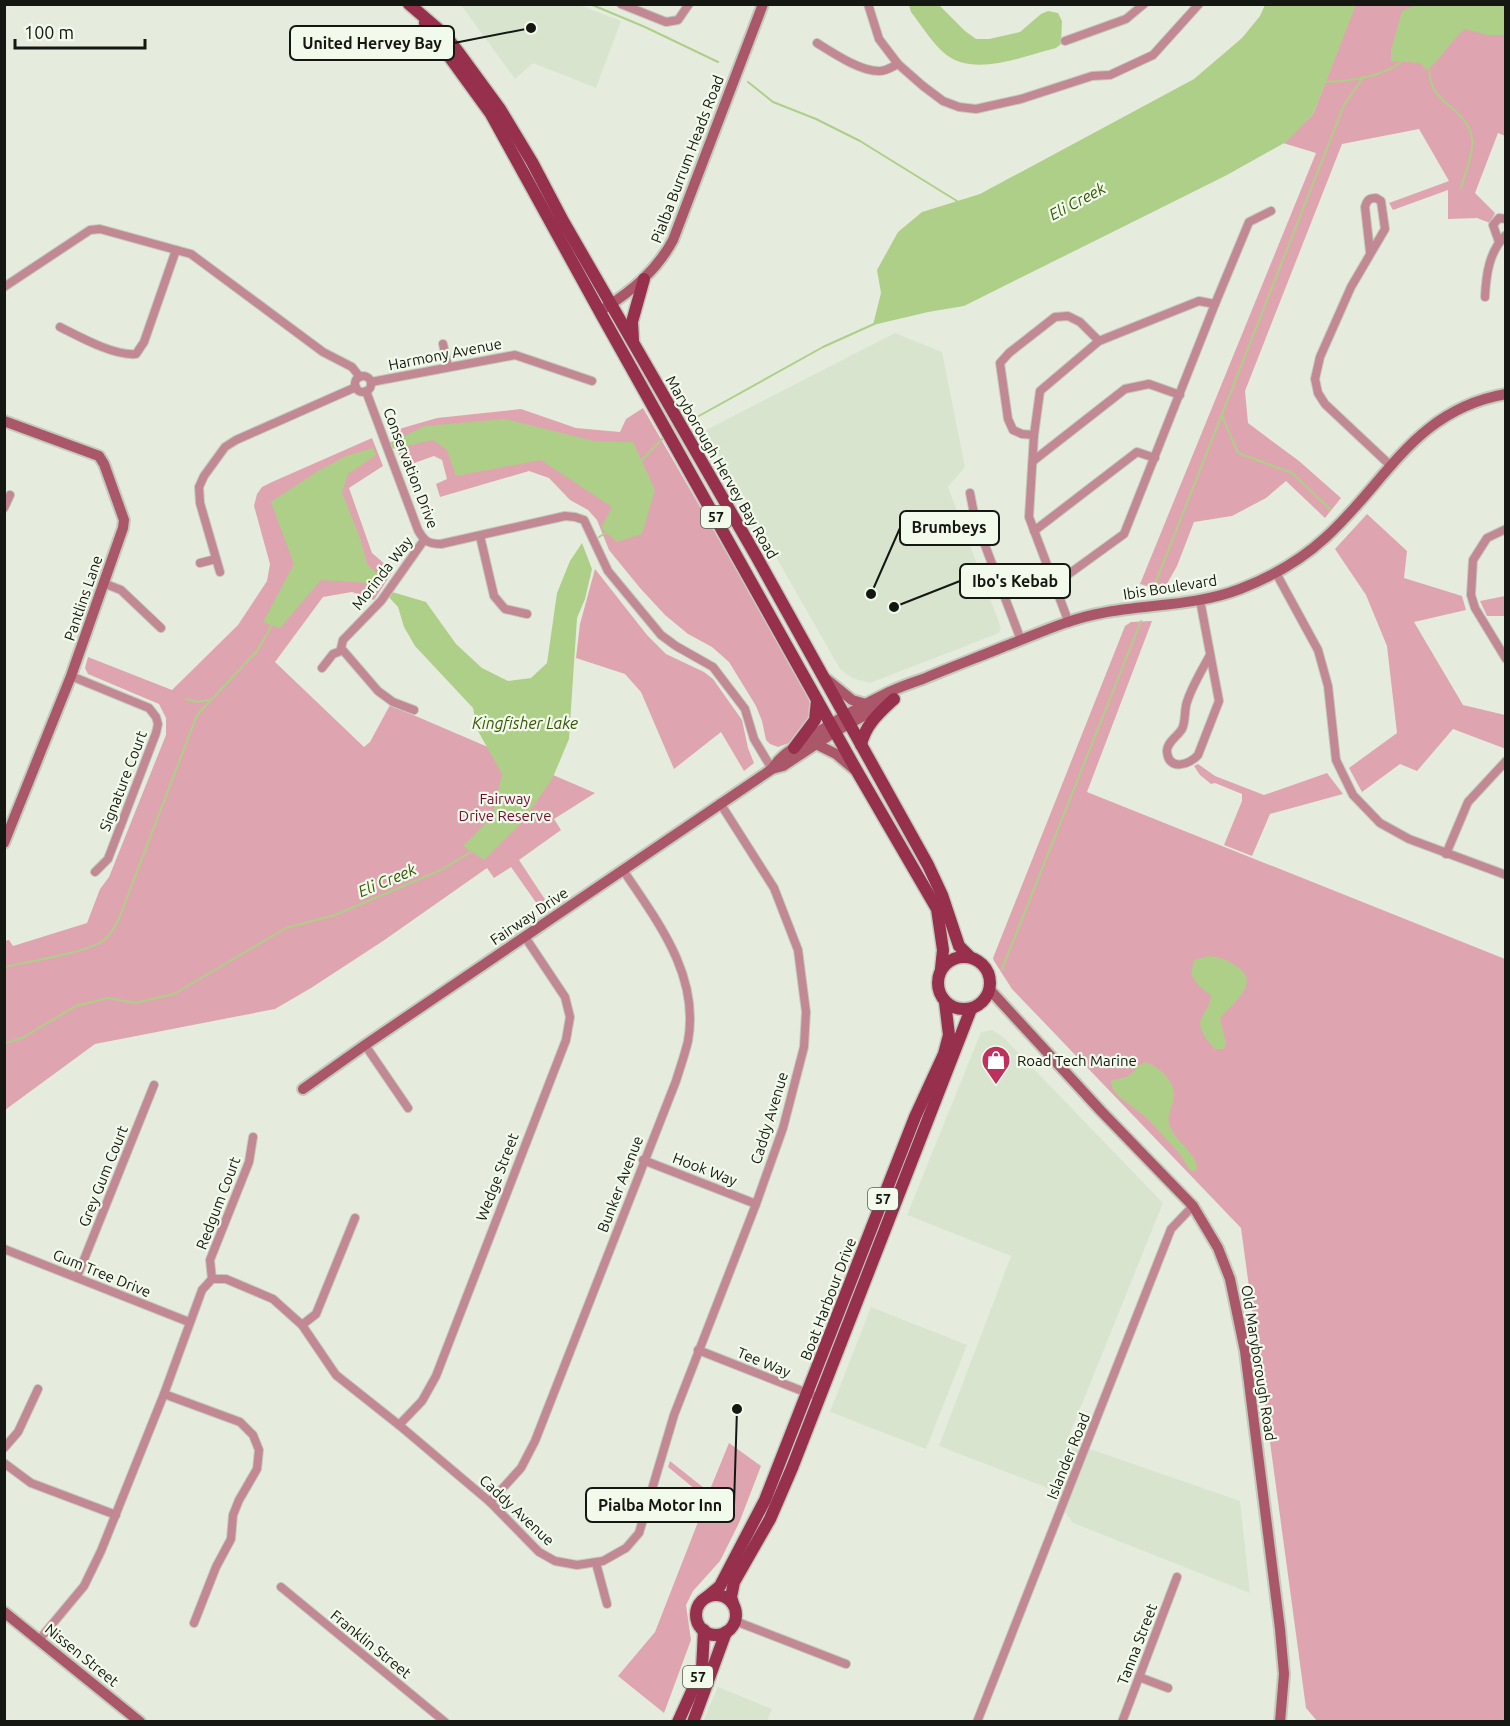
<svg xmlns="http://www.w3.org/2000/svg" width="1510" height="1726" viewBox="0 0 1510 1726" font-family="Ubuntu,sans-serif">
	<rect width="100%" height="100%" fill="#e5ecde"/>
	<g fill="#d9e4ce">
		<path d="M461,5H579L621,21L596,88L533,63L515,79Z"/>
		<path d="M895,333L942,352L965,467L948,487L1001,628L999,633L870,683L852,678L840,669L704,431Z"/>
		<path d="M992,1030L1003,1037L1163,1203L1067,1441L1240,1501L1250,1593L1073,1523L1048,1488L939,1446L1011,1256L907,1215L981,1032Z"/>
		<path d="M871,1307L967,1345L926,1449L830,1412Z"/>
		<path d="M718,1687L772,1709L767,1721H703Z"/>
	</g>
	<g fill="#dea5b0">
		<path d="M1355,5H1505V136L1498,133L1475,193L1495,213L1490,223L1477,218L1448,219V190L1393,210L1389,203L1449,181L1419,129L1342,144L1245,391L1248,423L1299,461L1341,498L1325,518L1286,481L1266,498L1232,516L1194,522L1177,566L1163,591L1140,584L1316,153L1283,143L1313,114Z"/>
		<path d="M643,408L808,694L812,710L808,722L794,741L778,747L770,744L766,740L762,721L756,706L729,662L712,647L688,634L665,615L640,588L609,550L597,520L588,510L570,500L549,478L529,471L440,497L436,484L447,479L442,460L434,456L403,467L392,431L437,418L521,409L576,428L620,432L626,419Z"/>
		<path d="M372,438L383,466L349,488L372,553L393,571L374,600L352,592L323,597L275,662L364,747L370,742L390,705L595,793L554,819L561,830L519,860L550,907L542,911L511,867L494,878L487,868L383,941L311,988L275,1009L95,1044L5,1110L4,941L9,940L13,946L87,923L100,889L109,877L166,735V718L159,704L88,674L85,668L88,657L172,690L238,625L267,581L270,564L254,506L257,494L262,487L272,482Z"/>
		<path d="M1367,514L1407,551L1404,578L1462,596L1466,610L1414,622L1463,705L1505,715L1506,749L1453,729L1417,771L1400,764L1362,792L1349,768L1397,733L1387,646L1366,595L1335,549Z"/>
		<path d="M595,569L647,635L666,654L704,672L713,679L742,720L748,748L754,763L744,771L721,732L674,769L641,692L625,674L576,658L580,624Z"/>
		<path d="M1505,596V616H1487L1480,601Z"/>
		<path d="M1152,621L1087,792L1505,959V1721H1317L1306,1708L1241,1228L1012,989L994,961L993,958L1125,626L1131,622Z"/>
		<path d="M1198,764L1215,776L1264,795L1327,773L1343,794L1270,814L1252,856L1224,845L1242,801V794L1215,783L1211,784L1200,775L1194,766Z"/>
		<path d="M729,1443L761,1466L739,1523L720,1561L693,1591L686,1605L691,1640L664,1713L618,1676L655,1632L707,1499L668,1467L670,1461L709,1492Z"/>
	</g>
	<g fill="#aecf88">
		<path d="M909,5H939L965,31L976,39H989L1020,32L1041,14L1048,11L1058,13L1062,21L1061,44L1056,48C1023,56 972,79 943,52C931,41 921,25 911,12Z"/>
		<path d="M1265,5H1356L1313,114L1286,142L1227,175L964,306L928,312L873,325L881,293L877,270L898,232L922,212L980,194L1194,79L1242,38L1260,16Z"/>
		<path d="M1415,5H1505V35H1487L1465,29C1450,40 1442,60 1426,70L1420,63L1391,61V50L1402,11Z"/>
		<path d="M505,419L594,441L633,442L655,490L642,534L617,542L601,528L612,507L541,460L456,476L447,450L433,440L392,449L389,443L425,426Z"/>
		<path d="M373,448L376,455L348,474L342,492L361,541L367,564L383,579L375,589L367,583L321,580L280,628L263,622L294,564L271,502L318,471L346,456Z"/>
		<path d="M582,543L592,569L585,599L577,618L569,739L553,777L524,820L484,860L463,846L492,817L502,774L478,731L473,708L415,646L404,627L398,607L387,595L389,591L426,602L456,644L482,668L508,681L531,678L547,663L557,593L570,561Z"/>
		<path d="M1209,956C1222,957 1229,961 1239,968C1262,984 1228,1006 1220,1019L1226,1043L1224,1049H1215C1208,1042 1197,1029 1201,1019C1205,1011 1210,1005 1211,996L1198,985L1191,974L1194,960Z"/>
		<path d="M1145,1062C1158,1066 1176,1081 1174,1097C1172,1109 1165,1117 1171,1129C1178,1144 1195,1151 1197,1168L1194,1172L1188,1168L1180,1154L1147,1118L1117,1095L1112,1087L1111,1081C1117,1078 1124,1079 1130,1075C1136,1070 1137,1065 1145,1062Z"/>
	</g>
	<g fill="none" stroke-linecap="round" stroke-linejoin="round">
		<g stroke="#aecf88" stroke-width="2">
			<path d="M590,4L645,27L718,62"/>
			<path d="M1429,68C1430,78 1431,87 1438,95C1450,109 1469,117 1472,138C1474,153 1465,173 1461,188"/>
			<path d="M748,82L773,102L816,119L860,141L957,201"/>
			<path d="M1326,82C1351,81 1385,77 1405,59"/>
			<path d="M1222,416L1238,453L1292,473L1330,509"/>
			<path d="M697,417L823,347L874,324"/>
			<path d="M639,463L664,437"/>
			<path d="M599,537L609,531"/>
			<path d="M1153,589L1344,105L1364,76"/>
			<path d="M186,699L198,702L209,700"/>
			<path d="M4,967C26,962 90,952 104,940C110,935 114,928 118,921L197,715L257,651L272,625"/>
			<path d="M1002,969L1141,621"/>
			<path d="M4,1044L22,1038L76,1006L108,998L135,1003L174,994L286,928L335,915L441,870L471,852"/>
		</g>
		<g stroke="#c4cabd" stroke-width="10">
			<g id="street">
				<path d="M621,4L666,22L678,20L689,4"/>
				<path d="M868,4L879,39L898,64L923,86L943,101L959,107L976,109L1021,99L1092,76L1110,75L1153,55L1199,4"/>
				<path d="M1065,41L1126,19L1144,4"/>
				<path d="M817,43C833,53 861,72 880,71C886,71 892,67 898,64"/>
				<path d="M1499,242L1493,225L1499,218L1506,219"/>
				<path d="M1370,252L1365,207C1367,200 1369,198 1376,198L1381,201L1385,229L1351,287L1320,357L1315,379L1318,393L1325,404L1391,466"/>
				<path d="M4,287L90,230L100,229L191,254L323,352L352,367L360,377"/>
				<path d="M1485,297C1486,275 1489,251 1506,235"/>
				<path d="M1215,304L1249,222L1271,211"/>
				<path d="M60,327C80,337 114,356 136,354L144,342L176,250"/>
				<path d="M443,344L448,367"/>
				<circle cx="363" cy="384" r="8"/>
				<path d="M371,382L515,355L592,381"/>
				<path d="M366,391L418,530C424,541 428,544 441,544L565,516L575,517L584,520L608,571L661,635L676,646L713,667L745,709L754,739L772,769"/>
				<path d="M1034,435L1022,434L1013,430L1008,419L1000,363L1009,353L1055,317L1068,316L1080,322L1099,341"/>
				<path d="M1033,461L1125,389L1149,384L1180,395"/>
				<path d="M970,493L975,519L1021,640"/>
				<path d="M4,508L10,495"/>
				<path d="M1506,529L1487,538L1473,560L1471,595L1475,608L1506,659"/>
				<path d="M1034,531L1137,452L1155,458"/>
				<path d="M480,536L494,596L505,609L527,614"/>
				<path d="M200,563L216,559"/>
				<path d="M220,572L200,503L199,487L204,476L225,447L236,440L356,387"/>
				<path d="M1276,573L1318,650L1328,686L1336,760L1353,795L1380,823L1409,839L1506,875"/>
				<path d="M103,583L121,590L161,628"/>
				<path d="M1055,584L1124,534L1215,304L1199,301L1099,341L1040,391L1034,435L1029,517L1069,623"/>
				<path d="M1200,600L1219,701L1198,755C1190,764 1169,772 1167,752C1166,743 1177,737 1182,729C1186,721 1184,710 1187,702C1192,686 1202,670 1210,655"/>
				<path d="M322,668L333,654L341,651"/>
				<path d="M71,676L149,708L156,717L158,724L156,733L108,859L95,872"/>
				<path d="M414,710L393,702L378,691L341,648L343,640L381,601L424,540"/>
				<path d="M1446,854L1468,802L1506,761"/>
				<path d="M365,1045L408,1108"/>
				<path d="M643,1160L756,1204"/>
				<path d="M4,1249L189,1322"/>
				<path d="M77,1277L154,1085"/>
				<path d="M212,1279L210,1260L249,1162L253,1137"/>
				<path d="M302,1325L316,1314L355,1218"/>
				<path d="M698,1350L820,1398"/>
				<path d="M164,1394L240,1422L253,1435L259,1450L257,1469L239,1500L233,1515L231,1539L216,1567L194,1623"/>
				<path d="M399,1425L422,1401L436,1376L566,1040L570,1017L565,997L525,937"/>
				<path d="M4,1448L18,1432L38,1389"/>
				<path d="M4,1463L31,1483L116,1515"/>
				<path d="M490,1502L521,1468L535,1441L676,1081C680,1068 685,1054 688,1041C700,975 657,921 623,870"/>
				<path d="M596,1563L607,1604"/>
				<path d="M281,1587L445,1722"/>
				<path d="M735,1621L846,1664"/>
				<path d="M39,1640L84,1586L101,1551L164,1394L202,1290L212,1279H226L273,1299L302,1325L336,1375L399,1425L490,1502L539,1552L555,1561L577,1565L603,1561L626,1548L639,1533L642,1523L674,1415L756,1204L783,1128L804,1047L806,1012L798,950L774,888L720,803"/>
				<path d="M1139,1677L1168,1688"/>
				<path d="M977,1722L1171,1229L1193,1206"/>
				<path d="M1122,1722L1177,1577"/>
			</g>
		</g>
		<g stroke="#c4cabd" stroke-width="14">
			<g id="secondary">
				<path d="M605,308C633,290 657,270 673,240L763,4"/>
				<path d="M4,421L99,456L104,464L124,520L123,528L71,676L4,843"/>
				<path d="M825,678L852,700L866,704"/>
				<path d="M816,744L836,754L856,771"/>
				<path d="M772,769C781,754 796,747 810,737C835,721 862,705 889,692C900,687 911,683 923,679C949,668 976,658 1003,647C1035,635 1068,619 1102,613C1147,604 1196,606 1240,589C1271,577 1301,560 1325,538C1387,482 1414,410 1506,394"/>
				<path d="M990,990L1101,1111L1193,1206L1218,1248L1230,1279L1245,1351L1280,1629L1284,1674L1280,1722"/>
				<path d="M303,1089L365,1045L772,769L783,766L836,731L885,704"/>
				<path d="M4,1612L140,1722"/>
			</g>
		</g>
		<g stroke="#c4cabd" stroke-width="15">
			<g id="primary">
				<path d="M409,4L445,35L459,53L500,109L532,162L563,221L755,554L928,865L942,895L959,946L970,957"/>
				<path d="M425,23L491,114L600,312L858,773L937,909L943,950L941,969"/>
				<path d="M633,340L632,322L644,279"/>
				<path d="M861,745C865,725 879,713 894,699"/>
				<path d="M794,748L815,720L817,700"/>
				<circle cx="964" cy="983" r="26"/>
				<circle cx="716" cy="1615" r="20"/>
				<path d="M707,1597L720,1586L765,1500L915,1117L944,1054L949,1035L945,1002"/>
				<path d="M733,1604L731,1597L734,1582L770,1519L792,1468L971,1009"/>
				<path d="M678,1722L702,1669L704,1630"/>
				<path d="M693,1722L726,1632"/>
			</g>
		</g>
		<use href="#street" stroke="#c28893" stroke-width="8"/>
		<use href="#secondary" stroke="#aa576a" stroke-width="10"/>
		<use href="#primary" stroke="#96304d" stroke-width="12"/>
	</g>
	<defs>
		<g id="shop-pin" transform="scale(1.5)"><path d="M0 17L-7.5 6A9.5 9.5 0 1 1 7.5 6Z" fill="#be305e" stroke="#f2faeb"/><path d="M-5-2.5h2.3a2.7 3.5 0 0 1 5.4 0H5L5.5 6h-11ZM-1.5-2.5h3a1.5 2.3 0 0 0-3 0Z" fill="#fff"/></g>
	</defs>
	<g fill-rule="evenodd">
		<use href="#shop-pin" x="996" y="1060"/>
	</g>
	<g text-anchor="middle" dominant-baseline="central" stroke-width="4.5" stroke-linejoin="round" paint-order="stroke">
		<g fill="#f2faeb" stroke="#575b53" stroke-width="1.5">
			<rect x="701" y="506" width="30" height="22" rx="4.5"/>
			<rect x="868" y="1188" width="30" height="22" rx="4.5"/>
			<rect x="683" y="1666" width="30" height="22" rx="4.5"/>
		</g>
		<g font-size="14" font-weight="bold" fill="#141712">
			<text x="716" y="517">57</text>
			<text x="883" y="1199">57</text>
			<text x="698" y="1677">57</text>
		</g>
		<g font-size="15" fill="#141712" stroke="#f2faeb">
			<text transform="translate(687 159) rotate(-69)">Pialba Burrum Heads Road</text>
			<text transform="translate(445 354) rotate(-11)">Harmony Avenue</text>
			<text transform="translate(722 467) rotate(60)">Maryborough Hervey Bay Road</text>
			<text transform="translate(411 468) rotate(69)">Conservation Drive</text>
			<text transform="translate(382 573) rotate(-52)">Morinda Way</text>
			<text transform="translate(1170 587) rotate(-9)">Ibis Boulevard</text>
			<text transform="translate(83 598) rotate(-71)">Pantlins Lane</text>
			<text transform="translate(123 781) rotate(-69)">Signature Court</text>
			<text transform="translate(529 916) rotate(-34)">Fairway Drive</text>
			<text transform="translate(769 1118) rotate(-73)">Caddy Avenue</text>
			<text transform="translate(705 1169) rotate(21)">Hook Way</text>
			<text transform="translate(103 1176) rotate(-68)">Grey Gum Court</text>
			<text transform="translate(497 1177) rotate(-69)">Wedge Street</text>
			<text transform="translate(620 1184) rotate(-69)">Bunker Avenue</text>
			<text transform="translate(218 1203) rotate(-69)">Redgum Court</text>
			<text transform="translate(102 1273) rotate(22)">Gum Tree Drive</text>
			<text transform="translate(828 1299) rotate(-69)">Boat Harbour Drive</text>
			<text transform="translate(764 1362) rotate(22)">Tee Way</text>
			<text transform="translate(1259 1363) rotate(81)">Old Maryborough Road</text>
			<text transform="translate(1068 1456) rotate(-68)">Islander Road</text>
			<text transform="translate(517 1510) rotate(43)">Caddy Avenue</text>
			<text transform="translate(371 1644) rotate(39)">Franklin Street</text>
			<text transform="translate(1137 1644) rotate(-69)">Tanna Street</text>
			<text transform="translate(82 1655) rotate(39)">Nissen Street</text>
		</g>
		<g font-size="15" fill="#700d31" stroke="#f2faeb">
			<text x="505" y="798">Fairway<tspan x="505" dy="17">Drive Reserve</tspan></text>
		</g>
		<g font-size="15" fill="#141712" stroke="#f2faeb" text-anchor="start">
			<text x="1017" y="1060">Road Tech Marine</text>
		</g>
		<g font-size="16" font-style="italic" fill="#385404" stroke="#f2faeb">
			<text transform="translate(1077 201) rotate(-28)">Eli Creek</text>
			<text x="525" y="723">Kingfisher Lake</text>
			<text transform="translate(387 880) rotate(-23)">Eli Creek</text>
		</g>
	</g>
	<path fill="none" stroke="#141712" stroke-width="2" d="M531 28L454 43M871 594L900 528M894 607L960 581M737 1409L734 1505"/>
	<g fill="#141712" stroke="#f2faeb" stroke-width="2">
		<circle cx="531" cy="28" r="6"/>
		<circle cx="871" cy="594" r="6"/>
		<circle cx="894" cy="607" r="6"/>
		<circle cx="737" cy="1409" r="6"/>
	</g>
	<g fill="#f2faeb" stroke="#141712" stroke-width="2">
		<rect x="290" y="26" width="164" height="34" rx="6"/>
		<rect x="900" y="511" width="99" height="34" rx="6"/>
		<rect x="960" y="564" width="110" height="34" rx="6"/>
		<rect x="586" y="1488" width="148" height="34" rx="6"/>
	</g>
	<g font-size="16" text-anchor="middle" font-weight="bold" fill="#141712">
		<text x="372" y="49">United Hervey Bay</text>
		<text x="949" y="533">Brumbeys</text>
		<text x="1015" y="587">Ibo's Kebab</text>
		<text x="660" y="1511">Pialba Motor Inn</text>
	</g>
	<rect width="1510" height="1726" fill="none" stroke="#141712" stroke-width="12"/>
	<path d="M15 39v9h130v-9" fill="none" stroke="#141712" stroke-width="3"/>
	<text x="24" y="39" font-size="18" fill="#141712" stroke="#f2faeb" stroke-width="4.5" paint-order="stroke">100 m</text>
</svg>
